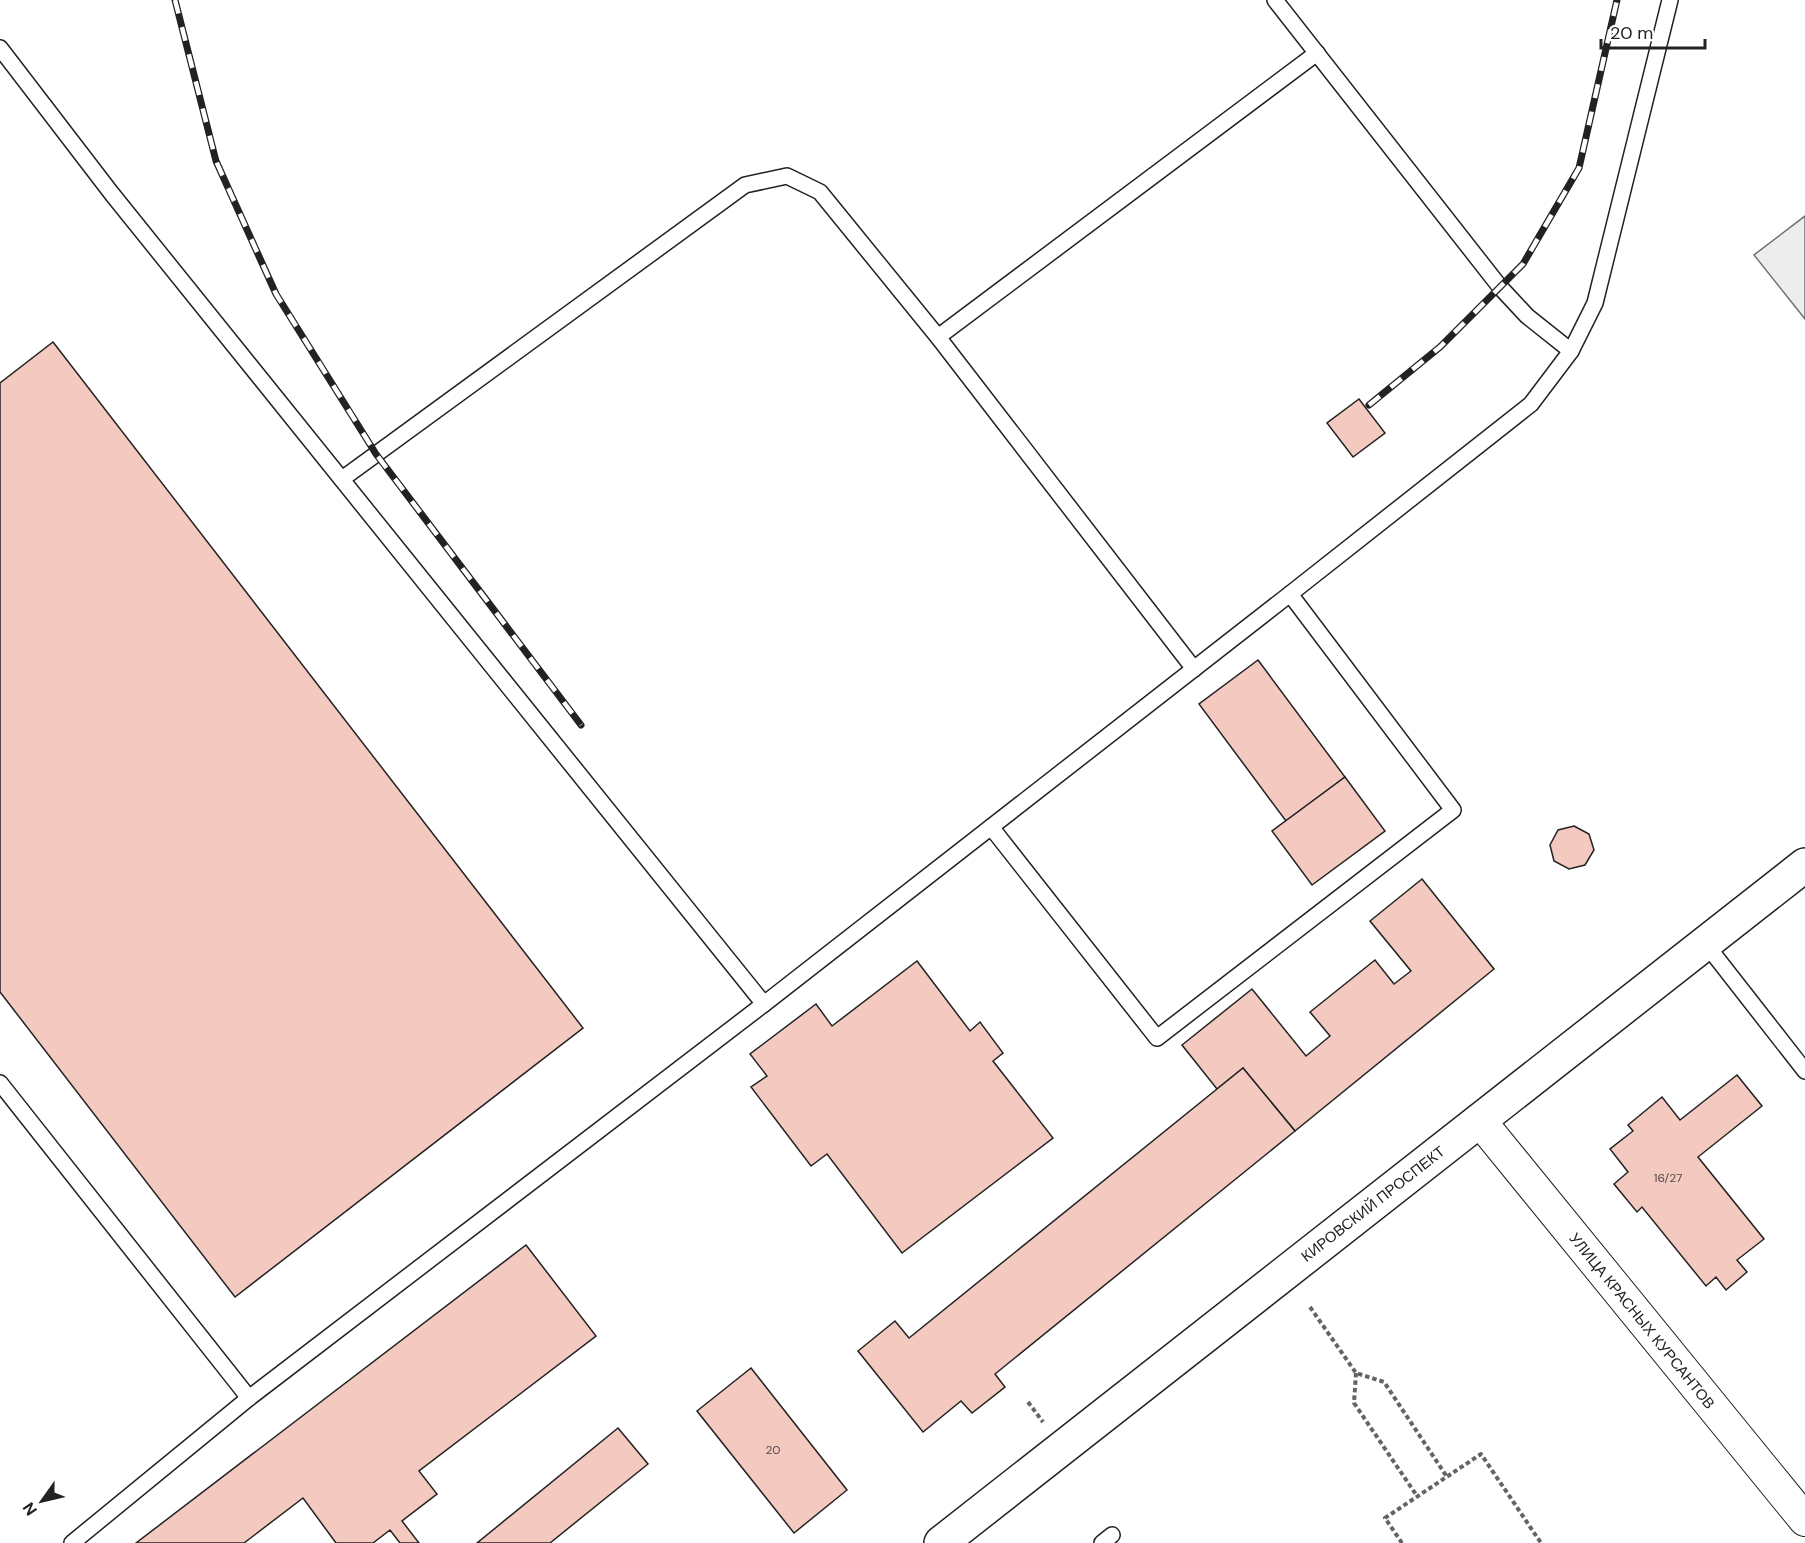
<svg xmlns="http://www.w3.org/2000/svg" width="1805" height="1543" viewBox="0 0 1805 1543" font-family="'DM Sans',sans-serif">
	<rect width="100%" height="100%" fill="#fff"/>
	<path fill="#ededed" stroke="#6f6f6f" stroke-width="1.5" d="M1805,216V319L1754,255Z"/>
	<g fill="#f3c9c0" stroke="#222" stroke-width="1.5">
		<path d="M53,342L583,1028L235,1297L0,992V383Z"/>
		<path d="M1359,399L1385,433L1353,457L1327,423Z"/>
		<path d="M1258,660L1345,777L1286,821L1199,704Z"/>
		<path d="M1345,777L1385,831L1312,885L1272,831Z"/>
		<path d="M1574,826L1589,834L1594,850L1585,865L1569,869L1554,861L1550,845L1558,830Z"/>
		<path d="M1422,879L1494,969L1295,1131L1243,1068L1217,1089L1182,1045L1252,989L1306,1056L1330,1036L1310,1012L1375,960L1394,984L1411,971L1370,921Z"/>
		<path d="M917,961L970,1031L980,1022L1003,1053L993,1061L1053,1138L902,1253L827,1154L811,1166L751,1087L767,1076L750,1054L816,1004L832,1026Z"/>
		<path d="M1243,1068L1295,1131L995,1374L1005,1387L972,1413L961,1401L923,1432L858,1351L895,1321L909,1338Z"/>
		<path d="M1737,1075L1762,1106L1698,1157L1764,1239L1737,1260L1747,1272L1726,1290L1716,1277L1706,1286L1642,1207L1637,1212L1614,1184L1628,1172L1610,1149L1633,1131L1628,1125L1662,1097L1680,1120Z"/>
		<path d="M526,1245L596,1336L419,1471L437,1494L402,1521L419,1543H400L390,1530L373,1543H336L303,1498L244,1543H136Z"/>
		<path d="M751,1368L847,1490L794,1533L697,1411Z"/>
		<path d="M618,1428L648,1464L550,1543H477Z"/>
	</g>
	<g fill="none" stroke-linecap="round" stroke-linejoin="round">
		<g stroke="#222" stroke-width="18">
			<g id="service">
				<path d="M1275,0L1500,287L1527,316L1571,351"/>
				<path d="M0,48L112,194L764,1004"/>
				<path d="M938,337L1317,53"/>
				<path d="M342,479L745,185L787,176L820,192L938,337L1194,669"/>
				<path d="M991,827L1157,1038L1453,810L1290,594"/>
				<path d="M1705,943L1805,1071"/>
				<path d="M0,1083L249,1398"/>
				<path d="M72,1543L249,1398L764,1004L1290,594L1531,404L1571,351L1595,303L1670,0"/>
				<path d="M1102,1543L1112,1535"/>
			</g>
		</g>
		<g stroke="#222" stroke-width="34">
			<path id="minor" d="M1480,1121L1805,1520"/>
		</g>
		<g stroke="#222" stroke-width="36">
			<path id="secondary" d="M941,1543L1805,865"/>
		</g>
		<g stroke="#646464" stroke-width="4" stroke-dasharray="4.5 3" stroke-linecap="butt">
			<path d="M1310,1307L1356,1373L1384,1382L1447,1477"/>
			<path d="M1356,1373L1354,1403L1417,1496"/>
			<path d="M1028,1402L1043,1422"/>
			<path d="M1402,1543L1385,1518L1481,1454L1541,1543"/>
		</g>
		<use href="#service" stroke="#fff" stroke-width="15"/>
		<use href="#minor" stroke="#fff" stroke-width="32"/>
		<use href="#secondary" stroke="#fff" stroke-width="33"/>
		<g stroke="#222" stroke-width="7">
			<g id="rail">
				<path d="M175,0L216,161L276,294L376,454L581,725"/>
				<path d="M1369,405L1440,347L1523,264L1579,168L1617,0"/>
			</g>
		</g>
		<use href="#rail" stroke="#fff" stroke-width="4.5" stroke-dasharray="14" stroke-linecap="butt"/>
	</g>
	<g text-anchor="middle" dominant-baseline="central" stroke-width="4.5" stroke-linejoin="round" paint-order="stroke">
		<g font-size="12" fill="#564c4a">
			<text x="1668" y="1178">16/27</text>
			<text x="773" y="1450">20</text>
		</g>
		<g font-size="15" fill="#222" stroke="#fff">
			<text transform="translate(1373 1204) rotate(-38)">КИРОВСКИЙ ПРОСПЕКТ</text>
			<text transform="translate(1642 1321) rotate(51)">УЛИЦА КРАСНЫХ КУРСАНТОВ</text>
		</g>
	</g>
	<g transform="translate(42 1501) rotate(236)" stroke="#ffffff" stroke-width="4.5" paint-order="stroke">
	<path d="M0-4.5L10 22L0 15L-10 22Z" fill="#222222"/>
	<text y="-9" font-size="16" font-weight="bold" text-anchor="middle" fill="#222222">N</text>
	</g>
	<path d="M1601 39v9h104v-9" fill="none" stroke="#222222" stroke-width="3"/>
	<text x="1610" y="39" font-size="18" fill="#222222" stroke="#ffffff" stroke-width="4.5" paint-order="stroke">20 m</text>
</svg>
